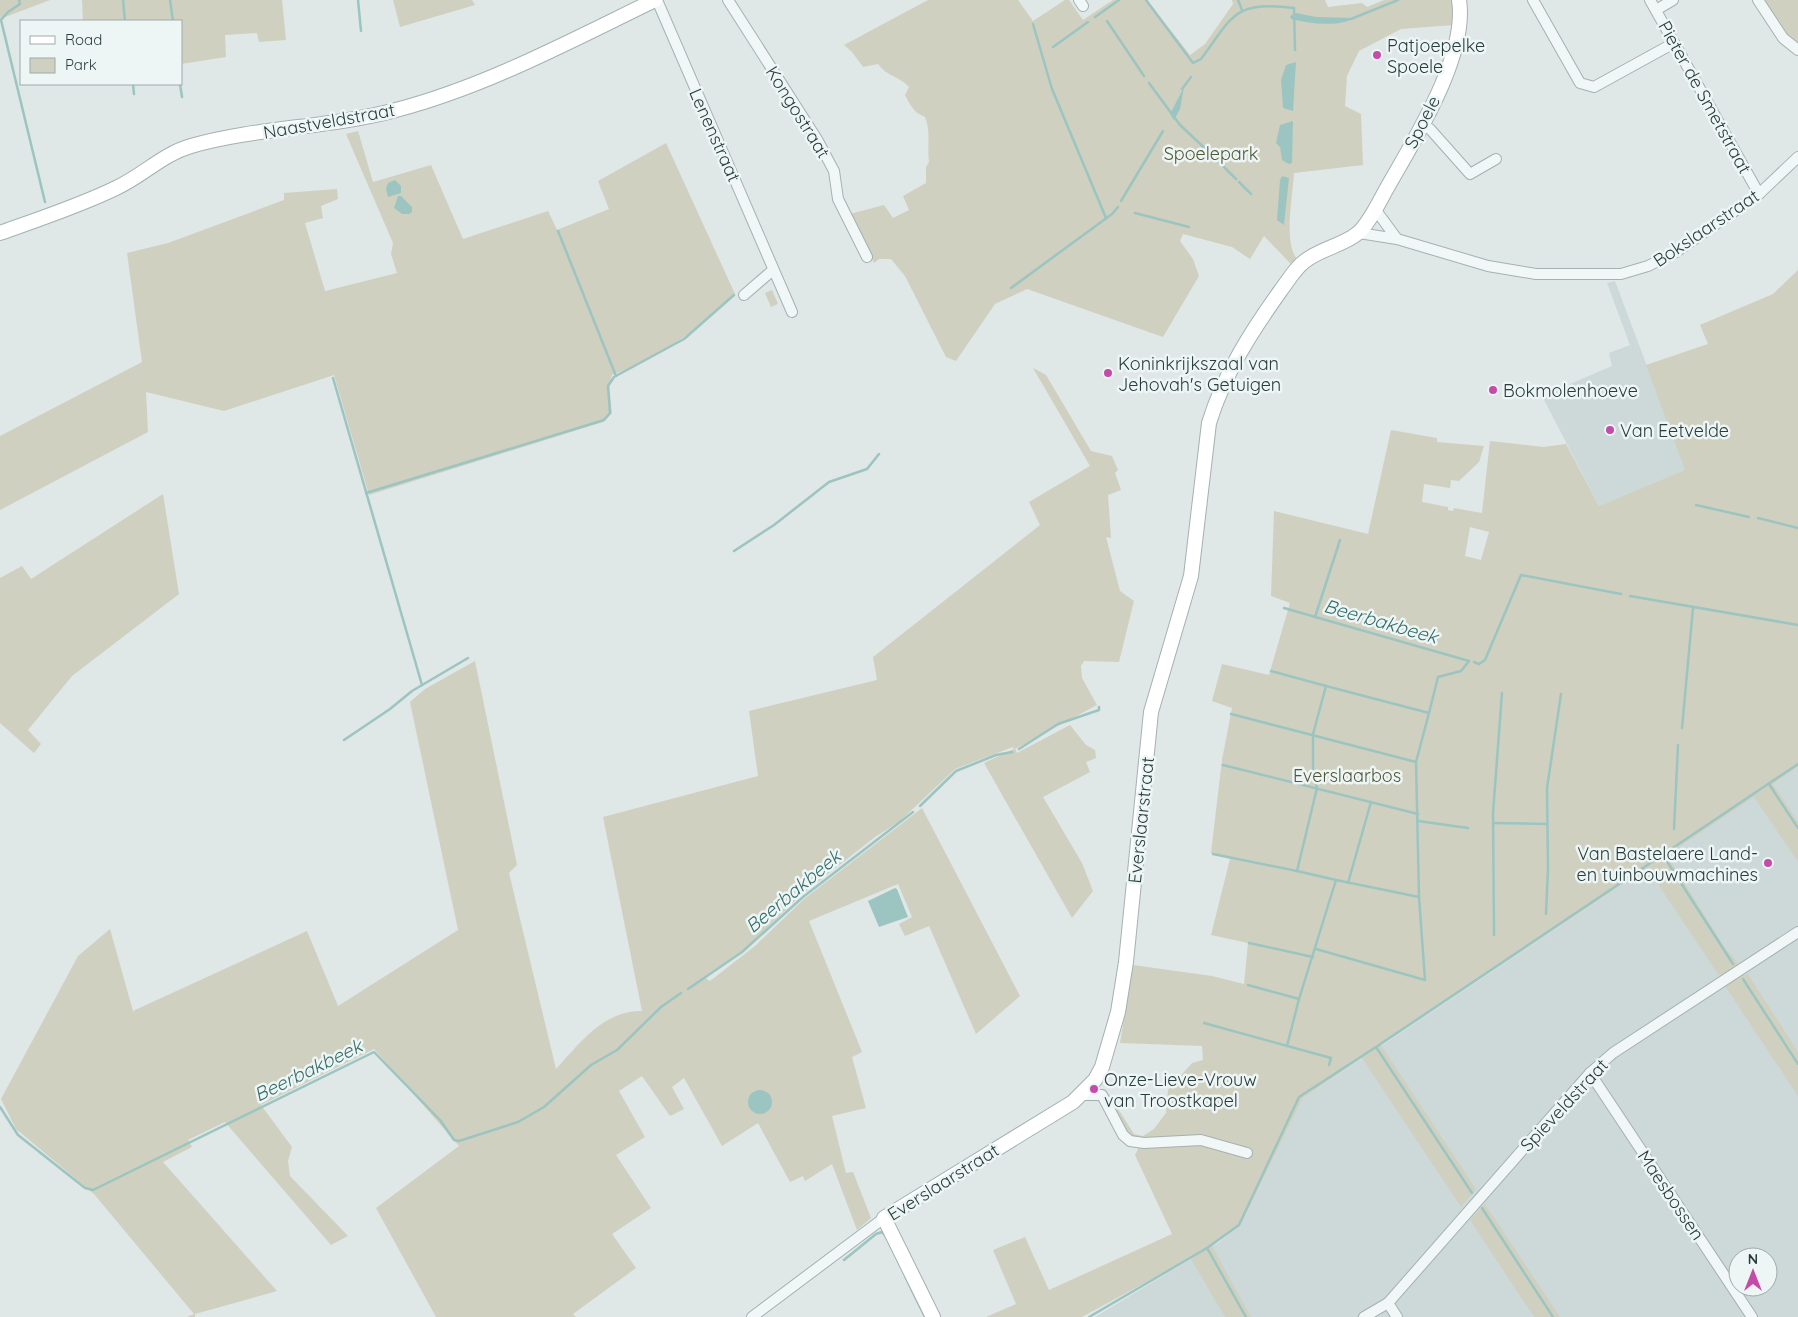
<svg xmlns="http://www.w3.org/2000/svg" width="1798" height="1317" viewBox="0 0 1798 1317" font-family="Quicksand,sans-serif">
	<rect width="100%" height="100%" fill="#dfe7e7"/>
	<g fill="#cdd9d9" fill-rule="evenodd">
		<path d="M1615,281L1686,470L1599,506L1542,396L1612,366L1609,353L1630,345L1607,283Z"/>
		<path d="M1798,767V1317H1095L1219,1242L1242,1222L1303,1098ZM1738,1257H1768V1287H1738Z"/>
	</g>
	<g fill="#cfd0c0" fill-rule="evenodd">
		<path d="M0,0H50L0,19Z"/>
		<path d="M82,0H282L286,40L259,42L257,33L225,35L226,57L181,64V21H83Z"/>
		<path d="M393,0H472L475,5L400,27Z"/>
		<path d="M928,0H1018L1033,21L1065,0H1069L1083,20L1113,0H1147L1190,55L1205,44L1233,4L1232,0H1325L1328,7L1362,3L1367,7L1384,0H1454V25L1401,29L1359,51L1347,76L1345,106L1361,114L1363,165L1294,173C1293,195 1283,242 1297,259L1291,264L1264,236L1250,259L1232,247L1183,234L1180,241L1193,259L1199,276L1163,337L1027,289L995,304L956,361L946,357L905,276L891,259H879L874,263L850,214L884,205L893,218L909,210L903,196L926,183V167L929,162C927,147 931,130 925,117C913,112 911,106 905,95L909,87C901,77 886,76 878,64L863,67L852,52L844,45Z"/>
		<path d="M1761,0H1798V44L1785,36Z"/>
		<path d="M358,131L373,182L431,165L463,239L548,211L557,230L609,209L598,181L666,143L735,294C699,329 659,358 612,375L609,386L612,413L603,422L369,495L334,375L224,411L146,392L148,432L0,510V436L142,362L127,253L168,243L284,200V193L337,189L338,199L321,206L323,218L305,223L325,291L397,273L391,254L393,243L346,134Z"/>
		<path d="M1798,270V767L1773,784L1798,822V862L1754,797L1667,855L1725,948L1737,962V965L1722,976L1718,974L1647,868L1381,1045L1476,1189L1461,1207L1362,1058L1303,1098L1242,1222L1212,1246L1251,1317H1225L1191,1259L1203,1251L1082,1317H986L1016,1304L993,1250L1025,1237L1049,1290L1172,1234L1135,1155L1139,1147L1099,1098L1108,1093L1134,1134L1143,1136L1154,1129L1166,1113L1168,1090L1192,1063L1203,1060L1202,1046L1120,1043L1133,965L1212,976L1244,984L1248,943L1211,935L1230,859L1211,853L1222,760L1232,708L1212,701L1222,664L1269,675L1290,603L1271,596L1274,511L1368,534L1391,430L1437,438V442L1484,446L1479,462L1459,481L1451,480L1450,488L1424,484L1422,502L1448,507V510L1453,511L1454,508L1482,513L1490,441L1543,447L1566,444L1599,506L1685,470L1646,365L1708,344L1700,325L1773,294ZM1470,527L1489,532L1481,560L1465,556Z"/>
		<path d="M772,290L778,304L771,307L765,293Z"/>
		<path d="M1033,368L1046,375L1091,451L1112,456L1118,470L1115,473L1121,490L1108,495L1111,538L1106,537L1120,591L1134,601L1119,662L1084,661L1081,666L1082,678L1097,705L1015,749L1017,753L1070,725L1086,745L1095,750L1096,758L1086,762L1090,772L1043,797L1082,863L1093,891L1072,918L984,763L1014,749L1013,747L955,769L900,821L875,837L800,896L746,948L704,977L710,981L755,946L804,899L922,808L1020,996L976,1034L929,926L905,936L899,924L912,917L898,884L809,921L862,1052L852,1057L866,1108L832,1116L846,1173L853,1172L871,1218L857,1230L832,1164L805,1181L803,1176L790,1182L758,1123L722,1146L684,1078L672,1087L684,1109L670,1116L642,1076L619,1091L645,1137L616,1155L651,1208L612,1234L636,1268L573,1314L576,1317H436L376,1208L459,1146L374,1049L261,1105L292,1147L288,1161L290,1176L348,1236L331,1245L225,1122L188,1140L192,1147L163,1162L277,1291L195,1314V1317H187L194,1314L94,1194L16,1129L1,1099L78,956L110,929L133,1011L307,931L338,1006L458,930L410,702L425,689L475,661L517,865L509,873L556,1069C581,1042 603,1011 642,1011L603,817L758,776L749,711L877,680L873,657L1040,525L1029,502L1090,466Z"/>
		<path d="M163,494L179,594L72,676L28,730L41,744L34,753L0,723V578L22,566L31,579Z"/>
		<path d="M1748,974L1798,1052V1096L1725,986L1738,977Z"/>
		<path d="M1485,1204L1560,1317H1534L1470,1220Z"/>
	</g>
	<g fill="#9cc5c1">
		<path d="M1296,13L1316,17L1354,18C1338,28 1307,23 1291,19L1290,16Z"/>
		<path d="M1296,62L1293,111L1283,108L1281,80L1286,65Z"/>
		<path d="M1184,87L1180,109L1174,120L1170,114Z"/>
		<path d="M1293,121L1292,163L1289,164L1282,160L1280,147L1276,143L1280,125Z"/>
		<path d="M1282,176L1289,178L1284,225L1277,220L1280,180Z"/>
		<path d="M395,180L401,186V193L388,197L386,189L388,183Z"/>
		<path d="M398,196H401L412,207V212L409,214H402L394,208Z"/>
		<path d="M895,888L897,889L908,917L879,927L868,901Z"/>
		<circle cx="760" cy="1102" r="12"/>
	</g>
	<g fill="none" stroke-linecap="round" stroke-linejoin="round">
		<g stroke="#9cc5c1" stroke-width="2.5">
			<path d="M19,0L20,4L8,12L1,20L45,202"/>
			<path d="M123,0L125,21"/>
			<path d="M170,0L173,21"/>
			<path d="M358,0L361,31"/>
			<path d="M1146,0L1193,63L1201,59C1233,16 1234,0 1294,8L1295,50"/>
			<path d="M1238,0L1242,10"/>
			<path d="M1095,17L1119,0"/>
			<path d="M1351,19L1398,0"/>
			<path d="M1107,21L1144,76"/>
			<path d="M1033,24L1052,89L1106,218"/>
			<path d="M1053,47L1088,22"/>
			<path d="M1149,83L1180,125L1211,154"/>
			<path d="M133,84L134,94"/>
			<path d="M180,84L182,97"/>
			<path d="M1182,89L1191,77"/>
			<path d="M1215,158L1236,179"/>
			<path d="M1239,182L1251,194"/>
			<path d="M1121,201L1163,131"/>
			<path d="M1135,213L1189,227"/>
			<path d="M558,231L616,376"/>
			<path d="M1011,288L1112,214L1118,207"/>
			<path d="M333,378L422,685"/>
			<path d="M366,493L604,420L610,413L608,386L614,377L684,339L734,295"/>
			<path d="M1696,505L1749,517"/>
			<path d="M1758,518L1798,528"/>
			<path d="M734,551L774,525L829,482L867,469L879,454"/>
			<path d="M1630,596L1798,625"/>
			<path d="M1284,608L1469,661L1461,671L1438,677L1429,713L1326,686L1313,734V770L1317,788L1297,871L1336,880L1299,999L1287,1046"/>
			<path d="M1315,617L1340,540"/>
			<path d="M1474,662L1479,664L1485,660L1521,575L1621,594"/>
			<path d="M1271,671L1326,686"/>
			<path d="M1231,714L1416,762"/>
			<path d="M1682,728L1693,608"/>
			<path d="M344,740L390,709L412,691L468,658"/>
			<path d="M1019,749L1058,724L1099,710V707"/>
			<path d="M1223,765L1418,814"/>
			<path d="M1769,784L1798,828"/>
			<path d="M920,806L956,771L996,755L1012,752"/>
			<path d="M1418,821L1468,828"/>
			<path d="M1493,823L1547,824"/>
			<path d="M1674,829L1678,745"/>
			<path d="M1213,854L1297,871"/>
			<path d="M1663,855L1733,964"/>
			<path d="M1336,880L1419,897"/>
			<path d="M1348,883L1371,802"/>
			<path d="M1546,914L1548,868L1547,788L1561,694"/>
			<path d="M1494,935L1493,813L1502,693"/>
			<path d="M1249,943L1313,957"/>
			<path d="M1316,949L1425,980L1419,897L1416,762L1429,713"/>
			<path d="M1743,979L1798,1064"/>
			<path d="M1248,985L1299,999"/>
			<path d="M688,989L742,952L803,897L913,812"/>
			<path d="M1204,1023L1331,1058L1329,1065"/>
			<path d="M0,1107L18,1135L85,1188L93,1190L374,1052L440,1120L454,1140L459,1141L518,1122L544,1107L591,1065L617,1050L661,1007L681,993"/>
			<path d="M1472,1193L1376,1047L1798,764"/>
			<path d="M1482,1208L1553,1317"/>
			<path d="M844,1260L876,1234L882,1232L886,1236"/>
			<path d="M905,1276L925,1317"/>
			<path d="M1089,1317L1207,1248"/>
			<path d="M1246,1317L1207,1248L1239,1225L1299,1097L1376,1047"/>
		</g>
		<g stroke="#a5b1b1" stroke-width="12">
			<g id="street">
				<path d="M657,0L792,312"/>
				<path d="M728,0L818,141L834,171L838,199L867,257"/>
				<path d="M1079,0L1083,6"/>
				<path d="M1533,0L1580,83L1594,87L1674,43"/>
				<path d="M1650,0L1759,194"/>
				<path d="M1758,0L1783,38L1798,50"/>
				<path d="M1656,10L1673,0"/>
				<path d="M1422,125L1430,129L1470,174L1496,159"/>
				<path d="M1375,209L1397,239"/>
				<path d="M1359,233L1397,239L1488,266L1536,274H1621L1648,266L1676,252L1759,194L1798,157"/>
				<path d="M744,295L773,270"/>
				<path d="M1590,1073L1752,1317"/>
				<path d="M1083,1095H1102L1123,1135L1130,1141L1144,1143L1201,1140L1247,1153"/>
				<path d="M1388,1303L1397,1317"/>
				<path d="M752,1317L884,1218"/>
				<path d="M1364,1317L1388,1303L1590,1073L1613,1053L1798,932"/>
			</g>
		</g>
		<g stroke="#a5b1b1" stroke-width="16">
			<g id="secondary">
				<path d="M0,233C39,219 79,206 116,188C142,176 163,154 191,146C258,127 329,128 396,110C487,86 570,41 655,0"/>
				<path d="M933,1317L884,1218L1073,1102L1095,1080L1102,1067L1118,1012L1126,962L1151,712L1191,576L1209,423C1224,374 1251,332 1281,290C1288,281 1295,268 1305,261C1320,249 1344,245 1358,233C1369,224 1380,200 1387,188C1414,140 1468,56 1459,0"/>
			</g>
		</g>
		<use href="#street" stroke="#f1f6f6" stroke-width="10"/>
		<use href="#secondary" stroke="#fff" stroke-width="14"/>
	</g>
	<g fill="#c54baa" stroke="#eef5f5" stroke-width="2">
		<circle cx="1377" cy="55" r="5"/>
		<circle cx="1108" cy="373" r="5"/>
		<circle cx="1493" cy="390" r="5"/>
		<circle cx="1610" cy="430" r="5"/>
		<circle cx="1768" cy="863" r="5"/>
		<circle cx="1094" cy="1089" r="5"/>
	</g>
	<g text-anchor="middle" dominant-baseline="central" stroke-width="5" stroke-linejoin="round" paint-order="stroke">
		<g font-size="18" fill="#293d3d" stroke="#eef5f5" text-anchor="start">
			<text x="1387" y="45">Patjoepelke<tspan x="1387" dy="21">Spoele</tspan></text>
			<text x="1118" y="363">Koninkrijkszaal van<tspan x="1118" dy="21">Jehovah's Getuigen</tspan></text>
			<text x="1503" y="390">Bokmolenhoeve</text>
			<text x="1620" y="430">Van Eetvelde</text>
			<text x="1758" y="853" text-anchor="end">Van Bastelaere Land-<tspan x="1758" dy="21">en tuinbouwmachines</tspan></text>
			<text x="1104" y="1079">Onze-Lieve-Vrouw<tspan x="1104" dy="21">van Troostkapel</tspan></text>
		</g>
		<g font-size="18" fill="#293d3d" stroke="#eef5f5">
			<text transform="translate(1705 97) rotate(61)">Pieter de Smetstraat</text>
			<text transform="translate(798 112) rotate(58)">Kongostraat</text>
			<text transform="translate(329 121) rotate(-10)">Naastveldstraat</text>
			<text transform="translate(1422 122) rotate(-63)">Spoele</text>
			<text transform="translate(715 135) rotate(66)">Lenenstraat</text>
			<text transform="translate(1706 228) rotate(-34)">Bokslaarstraat</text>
			<text transform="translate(1141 820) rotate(-84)">Everslaarstraat</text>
			<text transform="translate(1564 1105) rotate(-47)">Spieveldstraat</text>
			<text transform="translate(943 1182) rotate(-32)">Everslaarstraat</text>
			<text transform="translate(1671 1195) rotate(56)">Maesbossen</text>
		</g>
		<g font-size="18" fill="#525837" stroke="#eef5f5">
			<text x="1211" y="153">Spoelepark</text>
			<text x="1347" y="775">Everslaarbos</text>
		</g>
		<g font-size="19" font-style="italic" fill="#366e6a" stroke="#eef5f5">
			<text transform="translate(1381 621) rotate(16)">Beerbakbeek</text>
			<text transform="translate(793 891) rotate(-40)">Beerbakbeek</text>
			<text transform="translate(308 1070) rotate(-26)">Beerbakbeek</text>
		</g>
	</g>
	<rect x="20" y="20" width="162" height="65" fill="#eef5f5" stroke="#9fabab"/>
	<rect x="30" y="36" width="25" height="8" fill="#ffffff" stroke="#9fabab"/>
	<text x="65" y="45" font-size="15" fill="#293d3d">Road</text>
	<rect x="30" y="58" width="25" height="15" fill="#cfd0c0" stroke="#9fabab"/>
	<text x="65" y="70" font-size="15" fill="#293d3d">Park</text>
	<g transform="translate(1753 1272)"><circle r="24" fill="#eef5f5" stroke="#9fabab"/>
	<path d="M0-4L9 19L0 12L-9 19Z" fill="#c54baa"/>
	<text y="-8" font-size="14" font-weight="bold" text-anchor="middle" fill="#293d3d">N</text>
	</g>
</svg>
